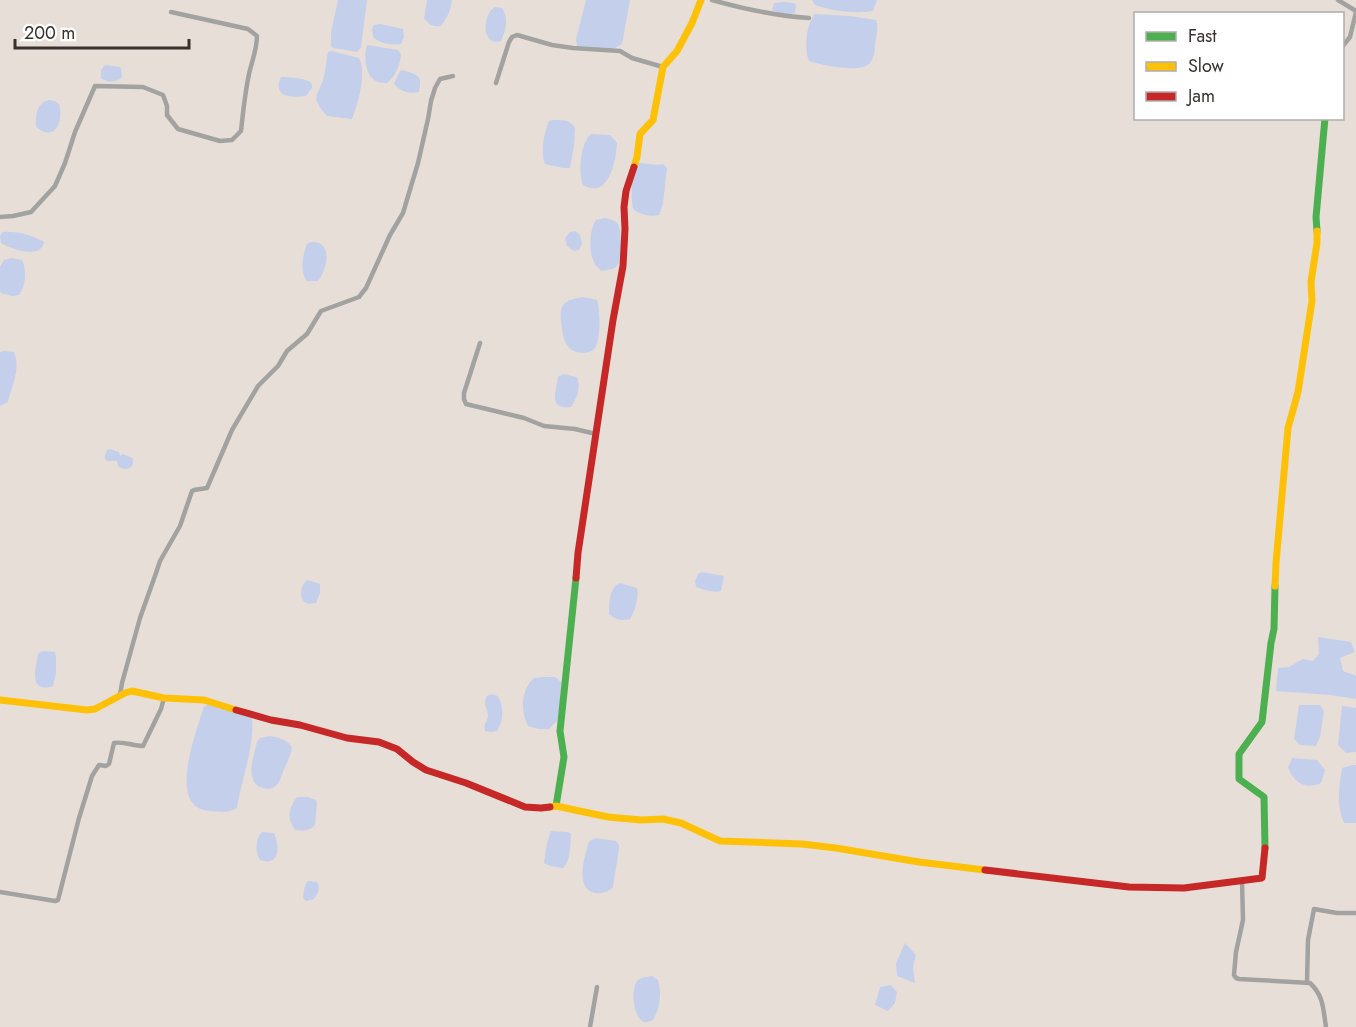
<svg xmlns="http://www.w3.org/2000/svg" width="1356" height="1027" font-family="Jost,sans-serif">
<rect width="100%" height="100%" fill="#e8ded8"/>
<!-- water -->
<g fill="#c4cfec">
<polygon points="338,0 367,0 361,47 357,52 333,48 331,46 331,32"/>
<path d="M427 0H452C451 10 447 18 441 26 433 27 429 25 424 18Z"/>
<polygon points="586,0 630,0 622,44 613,49 577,46 576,39"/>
<path d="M812 0H877L873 11C855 14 832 11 815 5Z"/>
<path d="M784 2 794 3 796 5 795 13C788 15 778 14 772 10L774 3Z"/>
<path d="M495 7 502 8C509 18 506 30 501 41 481 47 482 14 495 7Z"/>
<path d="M815 14 850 16 876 20C879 28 876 37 875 44 875 50 874 58 870 63 862 74 821 65 809 61 804 48 806 25 815 14Z"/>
<path d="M380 24 403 29 404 37 401 44C392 46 379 43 373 37L372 29 374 25Z"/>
<path d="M367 45 398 50 401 54C400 65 396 76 387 83 382 83 376 82 373 79 365 72 364 54 367 45Z"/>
<path d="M332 51 359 58C367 72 358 105 352 119L327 116C309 95 318 98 324 76 326 68 326 60 328 52Z"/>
<path d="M105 65 120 67 121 68 122 77C116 83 108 83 101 78V70Z"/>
<path d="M403 70C418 75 423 75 419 92 409 94 402 92 394 84L400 71Z"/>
<path d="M281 77C288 77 307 78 311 83 312 84 312 86 312 88L306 96C291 98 272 97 281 77Z"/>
<path d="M49 100 55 101 59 104C64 121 55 143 36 127 35 116 37 102 49 100Z"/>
<path d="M552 120C561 120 570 119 575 128L574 146 570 168H563L545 164C540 151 544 134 549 121Z"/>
<path d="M591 134 610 135 617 143C616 162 608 200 583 185 578 172 580 144 591 134Z"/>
<path d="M639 163C648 163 654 166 663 164L667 168 663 204 659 215C649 217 641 215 633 209 631 195 630 174 639 163Z"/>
<path d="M605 218C610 219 615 220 618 224 622 231 622 262 616 267 612 270 606 270 602 271 587 263 588 232 596 220Z"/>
<polygon points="575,231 580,235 582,244 579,250 574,251 567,246 565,238 570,232"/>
<path d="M3 232C17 231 32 235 44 242 41 260 11 249 1 243L0 236Z"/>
<path d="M311 242C334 241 327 269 318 281H307C299 271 303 255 307 244Z"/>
<path d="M12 258 22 260C27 271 26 285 19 295L12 296 1 293 0 291V267L4 260Z"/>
<path d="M583 297 597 300C600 309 601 337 596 346 594 351 589 352 585 353 563 353 563 336 561 320 559 301 568 300 583 297Z"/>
<path d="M4 351 14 352C21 369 12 385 8 402L0 406V352Z"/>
<path d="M563 374 577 377C581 388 577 398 571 407 548 410 556 391 558 377Z"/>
<path d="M110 449 119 452 120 456 123 454 133 458V465C129 470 123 470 118 466L117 461H108L105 459V455L107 450Z"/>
<path d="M702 572 724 576 721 591C714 593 704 590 696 587L695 581 698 574Z"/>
<path d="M307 580 320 584V593L316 603C299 608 297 589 307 580Z"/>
<path d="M620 583 637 588C639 598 635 610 630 619 620 621 616 620 609 614 609 604 609 587 620 583Z"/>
<polygon points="1318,637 1351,642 1355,652 1340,658 1343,671 1356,676 1356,699 1330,695 1276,691 1278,668 1289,667 1303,659 1313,661 1319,654"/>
<path d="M42 651 55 652 56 656V673L53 686C29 694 35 669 38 654Z"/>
<path d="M544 677H555L561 682 560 707 557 721 549 729H538L528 726C520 710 521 690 534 678Z"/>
<path d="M492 694 498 696C504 707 504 720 497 731L491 732 485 731C483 722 487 724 488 716 488 707 482 706 487 696Z"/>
<path d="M208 704 251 716 252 719C255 745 241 781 237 808 229 813 220 812 210 811 167 809 195 736 202 712L204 707Z"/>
<polygon points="1299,705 1320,705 1324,711 1320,737 1316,746 1300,745 1294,739"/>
<polygon points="1342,706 1356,708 1356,752 1346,753 1338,745"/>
<path d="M270 736C279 737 287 740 292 747 291 756 287 762 284 769 280 780 278 792 263 788 259 787 254 784 253 779 248 769 255 753 257 742L260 738Z"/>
<path d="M1292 758 1317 760 1325 770 1321 783C1305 790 1295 783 1288 768Z"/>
<path d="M1353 765H1356V823H1344C1336 805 1339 787 1342 768Z"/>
<path d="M297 797H308L316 800 317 803 315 825C309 831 303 831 295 830 286 817 289 808 297 797Z"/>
<path d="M551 831 568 832 571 834C570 846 571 860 563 868L550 866 544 863 547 843Z"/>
<path d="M262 832 274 833C280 846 280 867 260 860 255 852 255 839 262 832Z"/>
<path d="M596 838 616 841 619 845V849L613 887C608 892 603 894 595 893 574 889 585 855 589 841Z"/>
<path d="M308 881 317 882C321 888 318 893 314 899L306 901 303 898C304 893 304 884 308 881Z"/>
<polygon points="905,943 916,955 913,967 915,983 897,976 896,963"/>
<path d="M652 976 658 980C662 993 660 1009 653 1020 650 1021 647 1023 644 1022 633 1018 630 988 638 980 642 977 647 977 652 976Z"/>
<polygon points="891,985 897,992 895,1003 888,1011 875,1005 880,987"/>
</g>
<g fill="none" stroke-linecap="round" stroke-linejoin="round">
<!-- street -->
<g stroke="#a2a2a1" stroke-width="4.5">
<path d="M712 0C744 9 776 16 809 18"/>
<polyline points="1338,0 1356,11"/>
<polyline points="1342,47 1350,37 1356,12"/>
<polyline points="496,83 509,42 512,37 517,35 552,45 573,48 620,51 632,58 663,67"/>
<path d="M0 217 13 216 31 212 55 186 65 163 75 132 95 86 143 87 163 95 167 106V115L178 129 220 141 232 140 241 131C243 112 245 93 249 74 252 61 257 49 257 36L248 29 171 12"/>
<polyline points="480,343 464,393 464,399 466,404 524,418 544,426 575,429 596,434"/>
<polyline points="120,695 122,683 140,618 156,573 160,561 180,526 192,491 194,490 207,488 232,430 258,386 278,366 287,351 307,334 321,311 359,297 366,288 390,235 403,213 418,163 428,119 431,101 435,88 440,79 453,76"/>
<path d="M1242 881 1243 920 1236 952 1234 975 1236 978 1239 979 1310 983C1324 996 1323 1009 1326 1027"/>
<path d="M0 892 55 901 58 900 79 818 92 776 99 765 106 766 109 764 114 743C124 741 133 746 143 746L161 709 164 698"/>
<polyline points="1307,982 1308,940 1314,909 1337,913 1356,913"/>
<polyline points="590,1027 597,987"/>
</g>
<!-- fast -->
<g stroke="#4caf50" stroke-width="7">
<polyline points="1317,231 1316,217 1325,118"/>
<polyline points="556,806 564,757 560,731 576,578"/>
<polyline points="1265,848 1264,797 1239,779 1239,754 1262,722 1271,643 1274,629 1275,586"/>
</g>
<!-- slow -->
<g stroke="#ffc107" stroke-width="7">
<polyline points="634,167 637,157 640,134 653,120 663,67 677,51 692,23 701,0"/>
<polyline points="1275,586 1276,563 1288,428 1298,392 1312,301 1311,282 1317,243 1317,231"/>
<polyline points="0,700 87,710 95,709 125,693 132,691 164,698 204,700 236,710"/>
<polyline points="550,807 556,806 608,817 641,820 663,819 681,823 720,841 802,844 836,848 919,862 985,870"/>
</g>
<!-- jam -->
<g stroke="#c62828" stroke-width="7">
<polyline points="576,578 578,553 613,320 623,266 625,229 624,207 626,191 634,167"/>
<polyline points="236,710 271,720 300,725 347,738 379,742 397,749 413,762 426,770 466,783 525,807 541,808 550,807"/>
<polyline points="985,870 1129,887 1184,888 1262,878 1265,848"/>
</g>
</g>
<!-- legend -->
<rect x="1134" y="12" width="210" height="108" fill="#ffffff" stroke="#afadab" stroke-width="1.5"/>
<rect x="1146" y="32" width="30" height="9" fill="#4caf50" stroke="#afadab" stroke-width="1.5"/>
<text x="1188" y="42" font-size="18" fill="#38312d">Fast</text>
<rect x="1146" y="62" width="30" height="9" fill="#ffc107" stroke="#afadab" stroke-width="1.5"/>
<text x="1188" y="72" font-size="18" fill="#38312d">Slow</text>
<rect x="1146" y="92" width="30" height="9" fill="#c62828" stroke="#afadab" stroke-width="1.5"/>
<text x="1188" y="102" font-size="18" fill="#38312d">Jam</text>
<!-- scale -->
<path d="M15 39v9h174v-9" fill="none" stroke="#38312d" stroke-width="3"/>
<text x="24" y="39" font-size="18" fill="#38312d" stroke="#ffffff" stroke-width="4.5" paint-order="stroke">200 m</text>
</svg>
